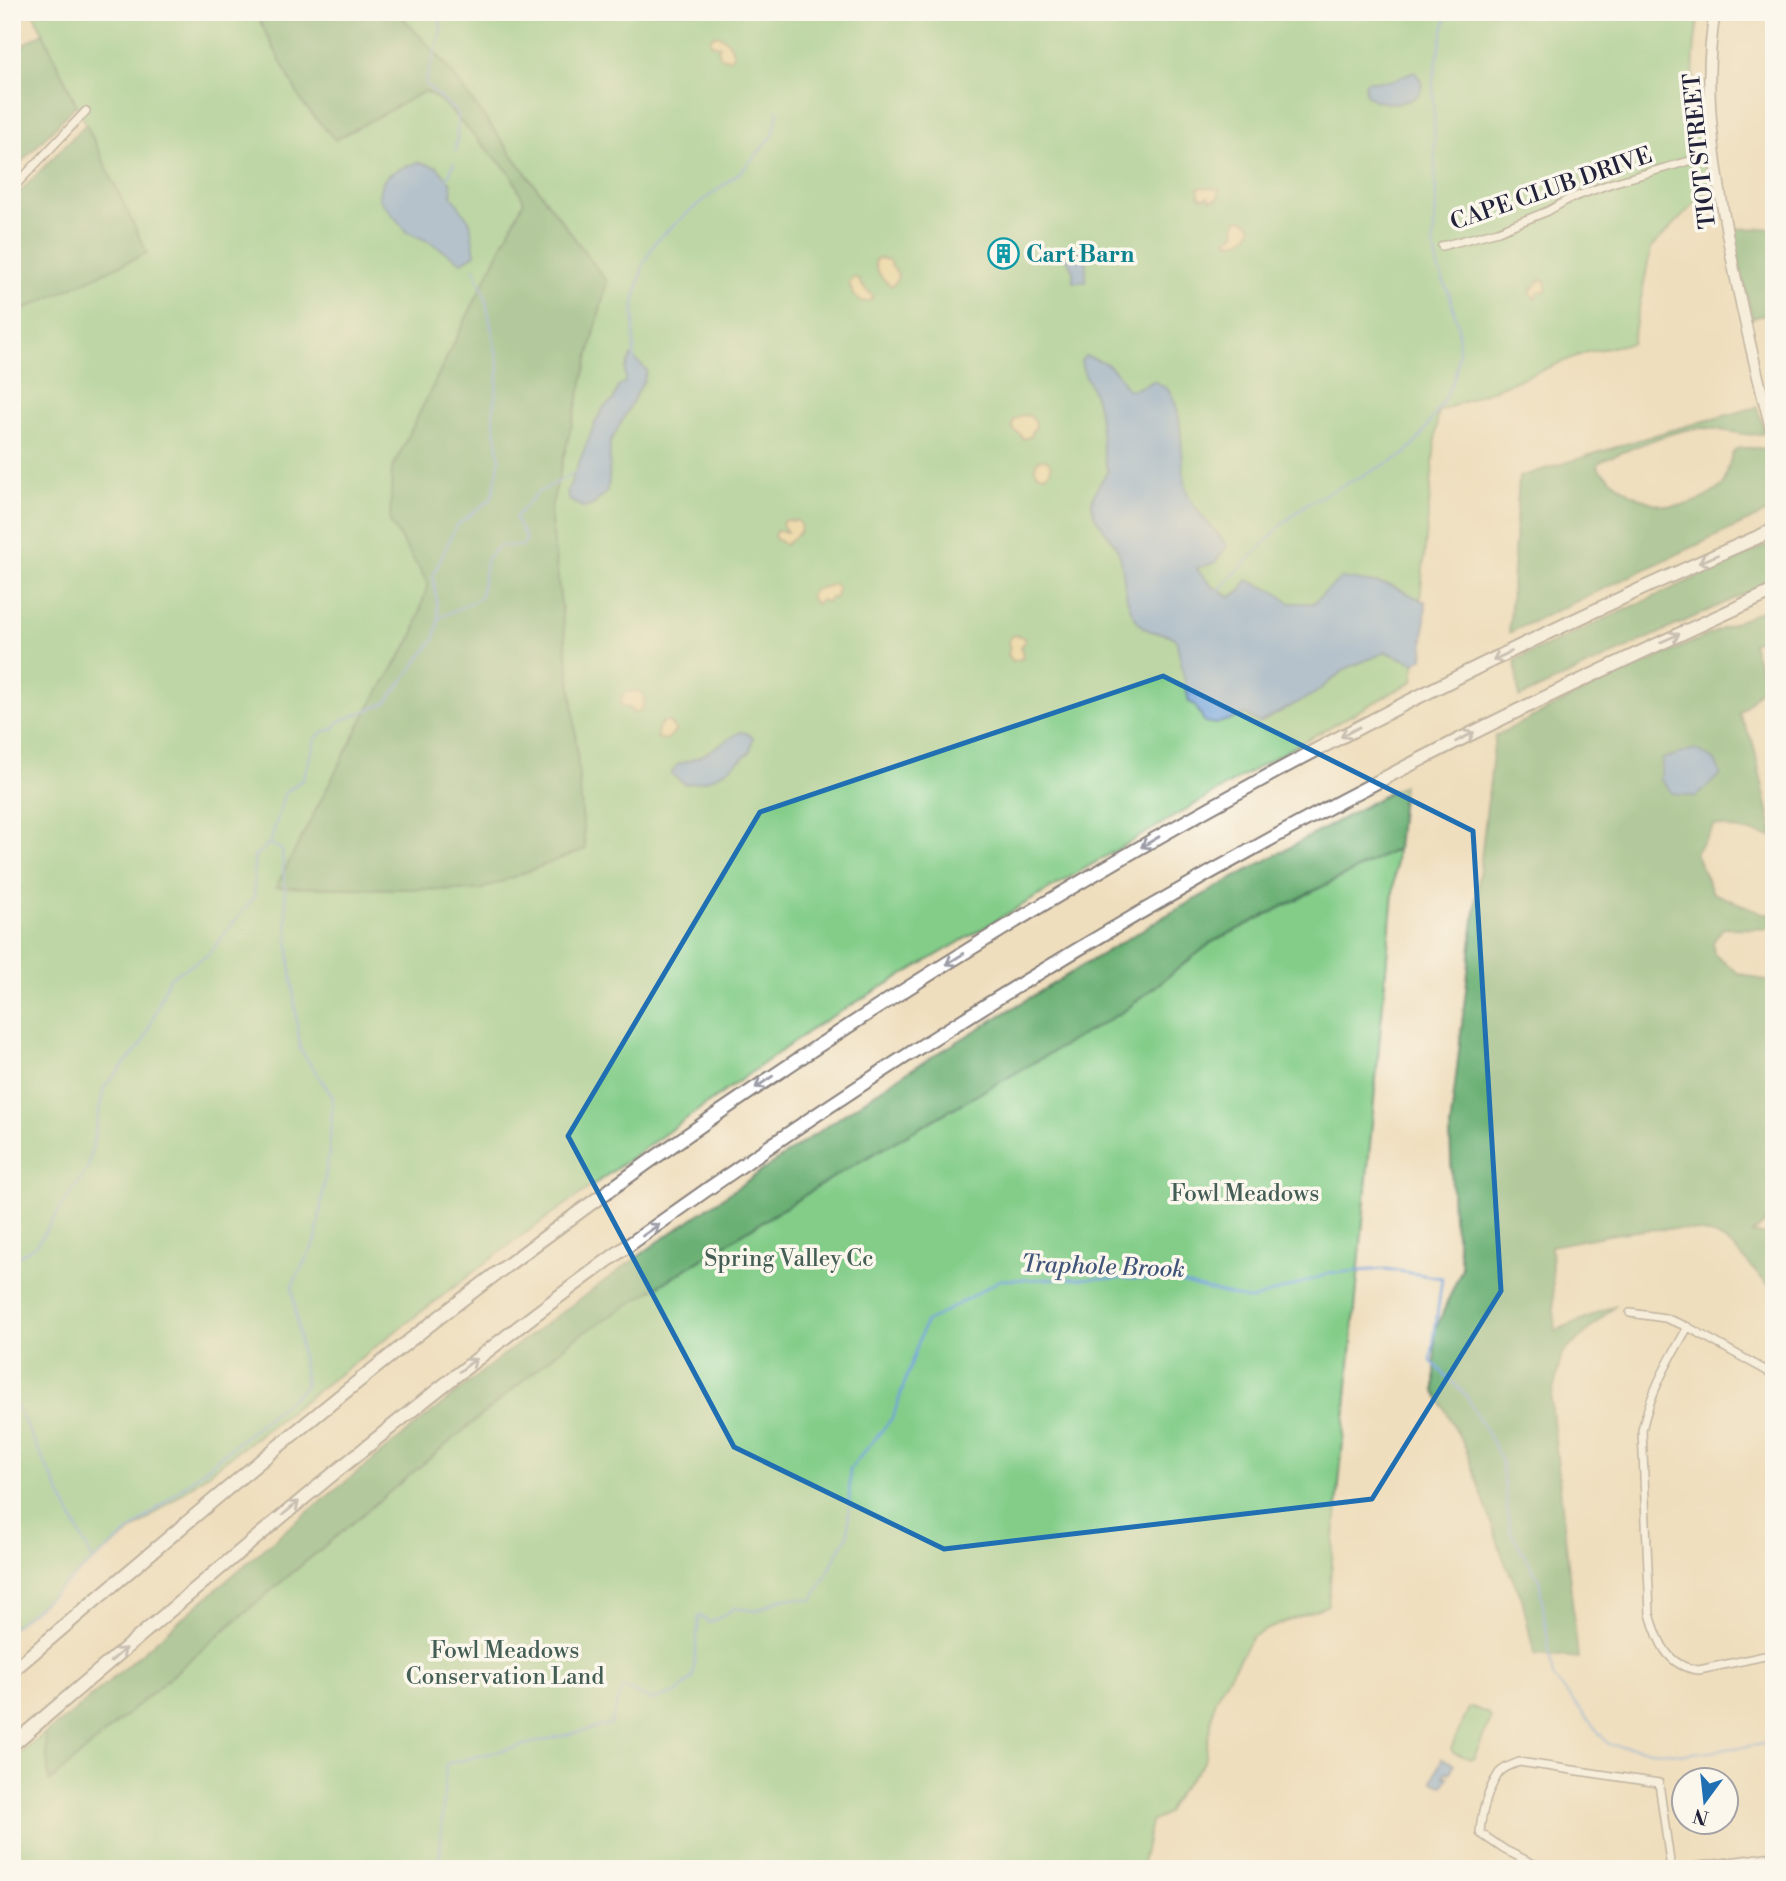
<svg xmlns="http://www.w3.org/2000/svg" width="1786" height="1881" font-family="'Libre Bodoni',serif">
<rect width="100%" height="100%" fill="#fbf7ec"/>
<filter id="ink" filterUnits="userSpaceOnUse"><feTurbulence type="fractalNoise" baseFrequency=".0143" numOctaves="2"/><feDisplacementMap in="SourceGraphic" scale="14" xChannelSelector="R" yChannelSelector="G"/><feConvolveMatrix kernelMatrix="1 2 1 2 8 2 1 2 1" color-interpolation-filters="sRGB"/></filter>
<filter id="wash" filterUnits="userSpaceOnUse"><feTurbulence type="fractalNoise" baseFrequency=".00686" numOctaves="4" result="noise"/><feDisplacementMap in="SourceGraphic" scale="28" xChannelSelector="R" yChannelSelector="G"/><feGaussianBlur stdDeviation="1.57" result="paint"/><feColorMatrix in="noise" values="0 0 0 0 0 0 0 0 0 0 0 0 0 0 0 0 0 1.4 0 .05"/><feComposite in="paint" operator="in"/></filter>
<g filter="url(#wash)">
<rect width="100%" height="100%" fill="#efdebd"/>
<!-- green -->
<g fill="#83cd89" stroke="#527862" stroke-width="2">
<path d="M33 12H255L303 104 425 91 441 101 511 174 524 201 392 469 391 522 428 583 413 636 368 709 277 887 479 890 585 849 573 705 550 512 607 282 444 63 398 12H1700C1686 78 1696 123 1710 188L1651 248 1632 343 1587 352 1438 412 1420 601 1390 585 1314 694 1347 668 1386 652 1415 663 1413 681 1286 751 819 1024 520 1237 94 1560 12 1628V315L147 253Z"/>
<polygon points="1397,849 1328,1605 1263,1631 1252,1637 1215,1699 1204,1762 1178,1793 1167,1813 1151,1822 1141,1869 12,1869 12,1762 45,1733 49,1782 250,1608 572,1340 845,1170 1124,1011 1212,942"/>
<polygon points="1472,1707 1489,1714 1491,1719 1474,1758 1470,1759 1453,1752 1451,1749 1469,1708"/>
</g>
<!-- forest -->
<g fill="#6ab075" stroke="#466958" stroke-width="2">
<polygon points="255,12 398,12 444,63 607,282 550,512 573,705 585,849 480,890 276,887 368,709 413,636 428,583 390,522 392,469 524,201 511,174 441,101 425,91 335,140 303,104"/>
<polygon points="43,33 76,105 12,172 12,51"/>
<polygon points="86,124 147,253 12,315 12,200"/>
<polygon points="1774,228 1774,313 1752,318 1731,229"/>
<path d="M1757 407 1765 433C1746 438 1724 429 1705 428 1675 428 1628 450 1600 462L1598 466 1600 470C1638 504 1678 523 1723 485 1736 450 1723 444 1768 449L1774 473V509L1509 633 1519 477 1671 430Z"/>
<polygon points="1774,542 1774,580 1519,698 1515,660"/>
<path d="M1774 605V633L1752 643 1765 684 1739 714 1753 742 1774 837 1715 825 1695 853 1713 893 1763 913 1774 914V929L1723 928 1713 942 1714 954 1738 973 1774 983V1215L1752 1234H1774V1291C1758 1277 1740 1251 1725 1241 1685 1215 1596 1238 1551 1246L1555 1331 1616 1305 1562 1354 1551 1400 1578 1658 1534 1654 1522 1598 1505 1563 1466 1449 1435 1391V1331L1462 1268 1453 1218 1450 1129 1495 736 1585 691Z"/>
<polygon points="1403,785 1397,849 1212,942 1124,1011 845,1170 572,1340 250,1608 49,1782 45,1733 65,1719 282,1533 502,1356 658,1242 894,1080 1163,917"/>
</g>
<!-- sand -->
<g fill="#eeda9e" stroke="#887e6c" stroke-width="2">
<path d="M716 35C726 37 733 45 733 55L729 59 721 57 718 49 720 46 711 44V37Z"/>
<polygon points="1203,187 1219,189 1218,199 1211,200 1208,196 1205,198 1200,197 1198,188"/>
<path d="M1238 219C1245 219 1249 221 1252 227 1248 238 1241 242 1229 242L1227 239 1235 234 1236 221Z"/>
<path d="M879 258 888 260 898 275 896 282 892 286C883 281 874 269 875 260Z"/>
<polygon points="854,277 859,280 862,286 873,296 870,301 862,302 853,295 849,282"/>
<polygon points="1540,280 1546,281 1546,291 1539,292 1535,299 1530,291"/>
<polygon points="1022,415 1030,416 1036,422 1035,429 1031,431 1032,436 1023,439 1020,434 1014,431 1012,426 1014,420"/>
<circle cx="1043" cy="467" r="8"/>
<polygon points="784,520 798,521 801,527 799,533 785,545 774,537 776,531 787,532 782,524"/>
<polygon points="834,584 838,589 836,598 831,598 827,602 821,600 817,604 813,602 810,595 814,590"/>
<polygon points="1015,635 1023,637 1025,641 1021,647 1023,658 1013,661 1008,655 1010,646 1008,643 1011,637"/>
<polygon points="637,691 642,693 645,701 641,710 633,713 630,708 625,708 620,703 624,693"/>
<polygon points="662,722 669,722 676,731 666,740 657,738 658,729"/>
</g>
<!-- water -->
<g fill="#70a1db" stroke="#49628b" stroke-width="2">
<path d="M1414 71C1442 102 1385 110 1369 97 1364 93 1364 87 1366 81H1391Z"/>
<path d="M418 162 437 167 451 183 452 196 470 222 475 254 462 262 428 241 407 232 379 199C379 173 397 170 418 162Z"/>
<polygon points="1071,251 1086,251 1086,282 1073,282 1073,271 1066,257"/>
<polygon points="631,356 647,370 644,380 610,443 609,481 606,493 593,505 584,508 569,500 567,492 595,423 604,407 613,401 618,387 625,382 625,370"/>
<path d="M1085 356C1110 362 1115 368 1128 390L1138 388 1154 381C1159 384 1165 387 1168 390 1185 409 1180 464 1186 488 1192 510 1215 528 1227 546L1215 563 1196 568 1211 585 1230 597 1241 591 1247 580 1276 592 1290 603H1313L1341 578 1390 585 1426 602 1423 658 1415 663 1386 652 1347 668 1314 694 1259 723 1246 715 1215 724 1205 722 1194 704 1189 702 1176 639C1166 630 1151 636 1141 625 1121 604 1127 578 1119 553 1113 536 1093 522 1092 505 1091 493 1103 480 1108 471 1102 460 1101 419 1097 403 1094 388 1082 375 1081 361Z"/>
<path d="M740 732 747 733 753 738 750 752C728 770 714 782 685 784L671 774 677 765 701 756Z"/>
<polygon points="1695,749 1715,761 1721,774 1695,797 1672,793 1661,780 1662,759"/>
<polygon points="1442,1758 1454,1764 1450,1773 1446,1772 1444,1775 1448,1777 1443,1786 1432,1781"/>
</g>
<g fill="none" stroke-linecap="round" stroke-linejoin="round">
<!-- stream -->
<g stroke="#70a1db" stroke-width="2.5">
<polyline points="439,12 441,32 425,84 458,114 456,151"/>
<polyline points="447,179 454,163"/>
<polyline points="634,361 634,304 643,265 656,241 690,211 743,170 774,134 778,110"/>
<polyline points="1219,590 1284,523 1308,503 1404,455 1419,439 1443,402 1455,376 1459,350 1458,326 1450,296 1438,268 1433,243 1436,203 1433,80 1447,12"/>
<polyline points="439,618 433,576 456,526 492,498 500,459 493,416 499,367 485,296 474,268"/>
<polyline points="12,1261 36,1245 88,1168 104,1087 143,1043 169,978 208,955 254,897 254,857 270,843 285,793 303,779 316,738 323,732 333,729 340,721 386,703 435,638 439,618 480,598 487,558 499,546 523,546 526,539 515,518 537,493 578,471"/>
<polyline points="12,1397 93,1560"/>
<polyline points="12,1628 306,1386 292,1286 316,1240 329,1151 333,1097 300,1049 290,963 282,850 270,843"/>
<polyline points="439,1869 446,1764 611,1724 622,1687 652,1700 677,1693 693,1677 699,1615 710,1623 735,1608 756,1611 783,1598 813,1600 848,1534 850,1469 893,1417 925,1323 1000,1280 1117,1278 1173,1281 1251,1300 1331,1273 1386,1269 1442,1278 1431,1361 1466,1395 1501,1459 1510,1531 1539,1579 1553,1677 1609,1745 1685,1754 1774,1743"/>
</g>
</g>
</g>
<g filter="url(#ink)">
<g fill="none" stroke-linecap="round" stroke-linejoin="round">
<defs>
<g id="street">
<polyline points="12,189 86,111"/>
<polyline points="1442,246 1498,231 1548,211 1569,199 1612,183 1714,154"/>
<polyline points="1630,1313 1665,1318 1688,1327 1774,1375"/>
<path d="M1688 1327C1668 1362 1651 1390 1642 1430L1650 1614C1658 1641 1667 1667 1699 1670L1774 1654"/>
<path d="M1544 1869 1505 1850 1480 1833C1481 1814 1488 1789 1499 1773 1504 1767 1512 1765 1519 1762L1659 1783 1671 1869"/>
<polyline points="1678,1869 1774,1856"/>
</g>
<path id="secondary" d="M1715 12C1703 81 1712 142 1723 210 1736 288 1754 364 1774 440"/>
<g id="highway">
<path d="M12 1671C181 1527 350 1382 529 1249 914 962 1333 720 1774 530"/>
<path d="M12 1745C217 1570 421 1394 640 1237 896 1053 1166 888 1447 746 1555 691 1664 641 1774 591"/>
</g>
</defs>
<!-- street casing -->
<use href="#street" stroke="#88807c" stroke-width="10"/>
<!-- secondary casing -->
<use href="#secondary" stroke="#88807c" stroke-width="13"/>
<!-- highway casing -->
<use href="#highway" stroke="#88807c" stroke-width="16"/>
<!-- street -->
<use href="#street" stroke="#fff" stroke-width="7"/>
<!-- secondary -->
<use href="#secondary" stroke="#fff" stroke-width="10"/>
<!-- highway -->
<use href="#highway" stroke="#fff" stroke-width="12"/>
</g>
<!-- one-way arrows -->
<defs><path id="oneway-shaft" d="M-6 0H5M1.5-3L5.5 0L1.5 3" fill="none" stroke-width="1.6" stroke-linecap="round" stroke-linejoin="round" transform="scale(1.75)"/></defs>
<g stroke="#9c9ca7">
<use href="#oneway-shaft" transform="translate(1708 559) rotate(156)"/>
<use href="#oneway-shaft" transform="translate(1670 638) rotate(-24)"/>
<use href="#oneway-shaft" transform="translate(1502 656) rotate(154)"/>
<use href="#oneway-shaft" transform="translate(1350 732) rotate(152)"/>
<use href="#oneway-shaft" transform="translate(1465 737) rotate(-27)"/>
<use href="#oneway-shaft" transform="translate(1150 842) rotate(150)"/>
<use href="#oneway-shaft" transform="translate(955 959) rotate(148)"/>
<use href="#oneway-shaft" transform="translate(764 1082) rotate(146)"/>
<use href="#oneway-shaft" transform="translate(651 1230) rotate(-35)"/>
<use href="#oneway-shaft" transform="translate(468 1365) rotate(-37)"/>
<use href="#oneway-shaft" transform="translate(291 1508) rotate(-40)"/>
<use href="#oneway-shaft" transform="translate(118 1655) rotate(-41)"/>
</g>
</g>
<!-- marked area -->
<path d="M0 0H1786V1881H0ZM1163 676 1473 831 1501 1291 1372 1499 944 1549 734 1447 568 1136 760 812Z" fill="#efdebd" fill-opacity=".55" fill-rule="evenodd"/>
<path fill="none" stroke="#1f6fb2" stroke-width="5" stroke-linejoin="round" d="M1163 676 1473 831 1501 1291 1372 1499 944 1549 734 1447 568 1136 760 812Z"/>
<!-- icons -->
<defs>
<symbol id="building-ring" viewBox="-11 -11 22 22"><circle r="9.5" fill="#fbf7ec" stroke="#0f9aa8" stroke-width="1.5"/><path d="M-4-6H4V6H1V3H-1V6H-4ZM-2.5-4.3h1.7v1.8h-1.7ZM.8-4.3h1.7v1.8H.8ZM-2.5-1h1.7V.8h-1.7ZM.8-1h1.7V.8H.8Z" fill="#0f9aa8"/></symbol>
</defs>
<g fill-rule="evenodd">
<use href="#building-ring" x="986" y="236" width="35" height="35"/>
</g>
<g text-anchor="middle" stroke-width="7" stroke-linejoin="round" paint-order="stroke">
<!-- street labels -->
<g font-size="23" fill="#22223b" stroke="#fbf7ec">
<text transform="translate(1699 151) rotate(-96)" y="8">TIOT STREET</text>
<text transform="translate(1551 188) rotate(-19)" y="8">CAPE CLUB DRIVE</text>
</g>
<!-- culture labels -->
<g font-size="23" font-weight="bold" fill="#0d838f" stroke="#fbf7ec" text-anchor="start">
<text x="1026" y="262">Cart Barn</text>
</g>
<!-- park labels -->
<g font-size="23" fill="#445e56" stroke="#fbf7ec">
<text x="1245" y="1201">Fowl Meadows</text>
<text x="789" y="1266">Spring Valley Cc</text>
<text x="505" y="1658">Fowl Meadows<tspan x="505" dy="26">Conservation Land</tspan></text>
</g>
<!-- water labels -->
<g font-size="24" font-style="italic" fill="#41557b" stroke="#fbf7ec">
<text transform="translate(1103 1266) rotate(2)" y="8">Traphole Brook</text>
</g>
</g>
<!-- margin -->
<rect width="1786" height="1881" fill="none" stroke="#fbf7ec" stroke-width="42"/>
<!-- north arrow -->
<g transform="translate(1705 1801) rotate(195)"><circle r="33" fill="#fbf7ec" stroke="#a4a2a5" stroke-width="2"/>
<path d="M0-5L12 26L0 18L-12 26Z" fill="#1f6fb2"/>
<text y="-10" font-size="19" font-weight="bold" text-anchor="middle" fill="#22223b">N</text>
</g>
</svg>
